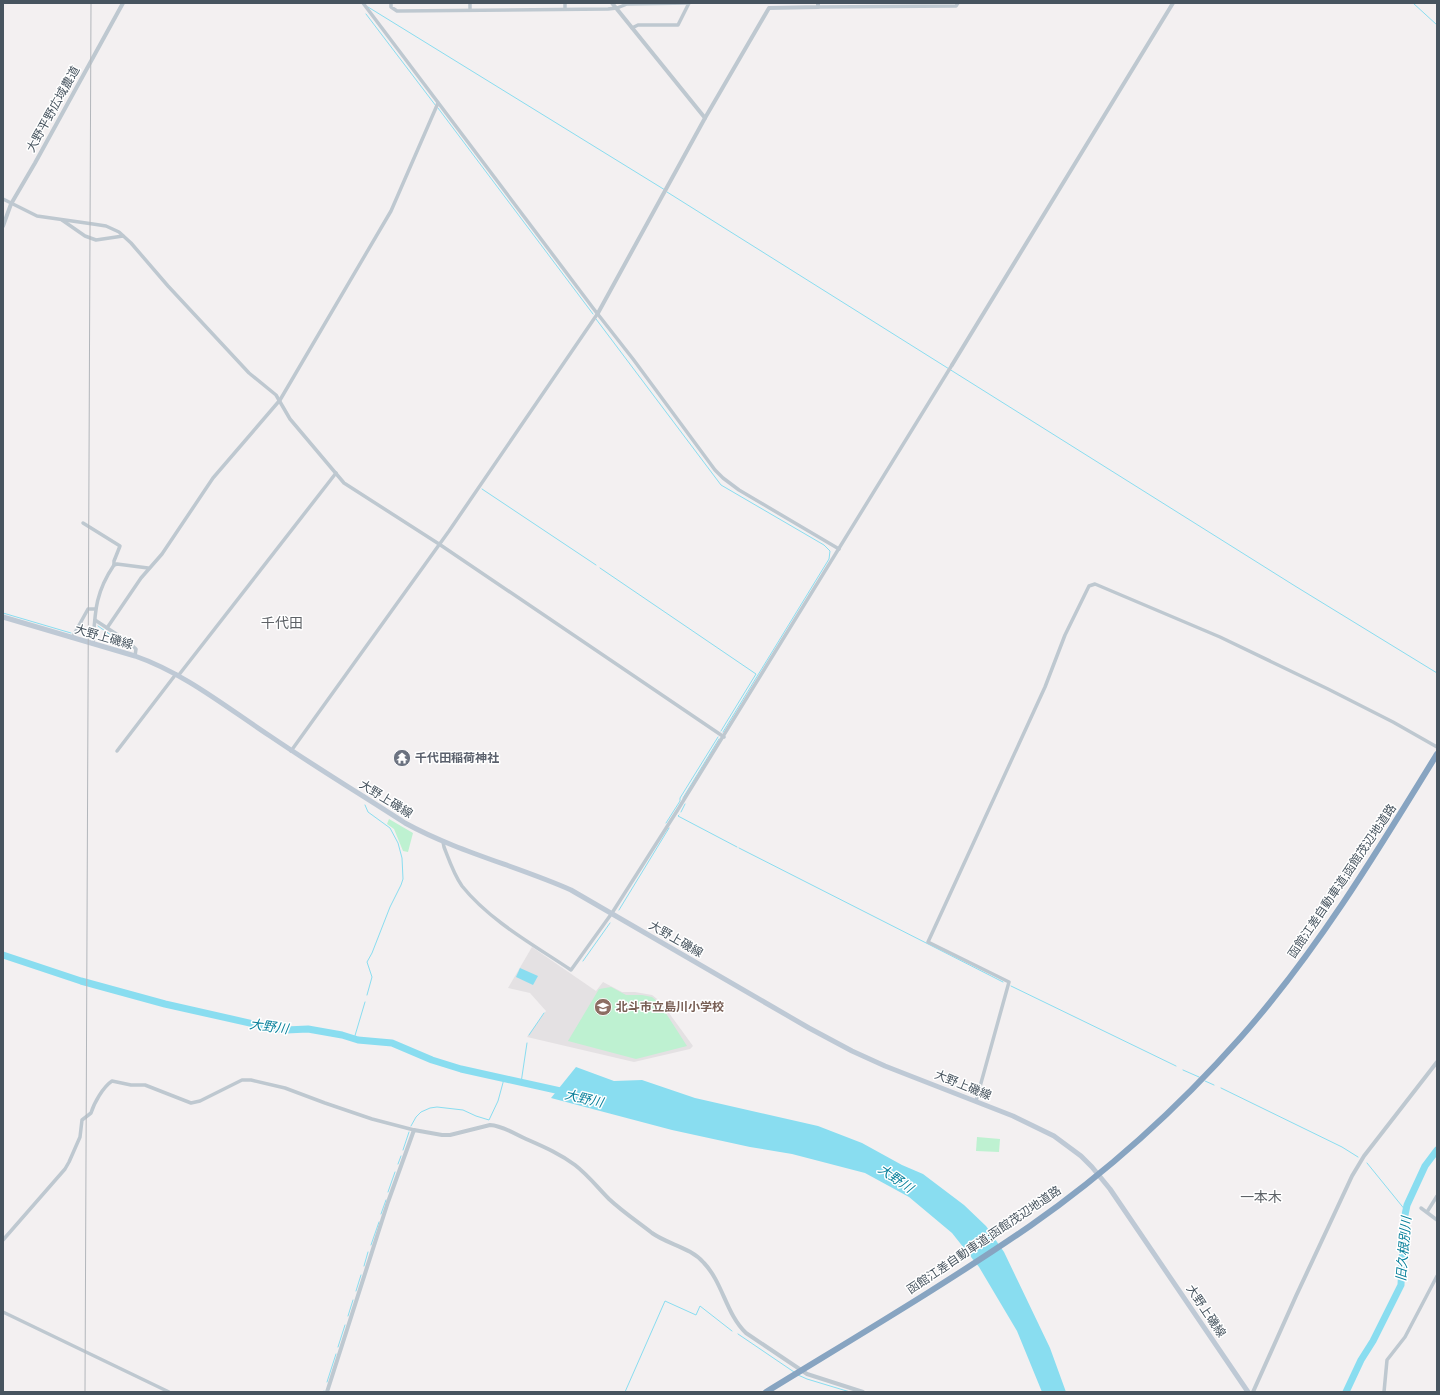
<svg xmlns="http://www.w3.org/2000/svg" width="1440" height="1395" font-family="'PT Sans Narrow','Noto Sans JP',sans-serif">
<rect width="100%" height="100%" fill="#f3f0f1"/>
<!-- education -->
<polygon fill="#e4e1e3" points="532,947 596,991 603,982 622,992 635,992 652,995 661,1002 693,1046 690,1049 634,1062 527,1037 546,1011 530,993 508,988"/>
<!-- green -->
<g fill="#bef1d1">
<polygon points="389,819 413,833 408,852 403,851 394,829 387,824"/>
<polygon points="611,987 626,995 642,995 652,997 660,1004 687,1046 636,1059 568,1041 599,989"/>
<polygon points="977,1137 1000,1139 999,1152 976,1151"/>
</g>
<!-- water -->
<g fill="#89ddf0">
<polygon points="520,968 538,976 533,985 516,977"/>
<polygon points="576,1067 614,1081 642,1080 695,1098 818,1126 862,1143 902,1165 923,1174 964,1205 986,1226 1004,1252 1050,1348 1066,1392 1042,1392 1017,1331 979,1267 952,1233 909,1197 865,1173 792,1154 750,1147 672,1130 551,1098"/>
</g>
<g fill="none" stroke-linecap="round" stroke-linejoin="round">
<!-- stream -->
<g stroke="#89ddf0" stroke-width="1">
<polyline points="1413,3 1437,25"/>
<polyline points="368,7 665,190"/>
<polyline points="366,14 436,106"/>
<polyline points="438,108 593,314"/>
<polyline points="667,192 1295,586 1437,673"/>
<polyline points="596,319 721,485 824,545 830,551 829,559 723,732"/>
<polyline points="482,489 596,565"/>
<polyline points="600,568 756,674 721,731"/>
<polyline points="3,613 71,633"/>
<polyline points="98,626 131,649"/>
<polyline points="683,798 719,739"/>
<polyline points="365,805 368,812 390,828 398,843 402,858 403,879 401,885 390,907 372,953 367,962 372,977 367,995"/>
<polyline points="681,812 685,804"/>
<polyline points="679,815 678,816 737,847"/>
<polyline points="666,823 680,801 680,798 718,737"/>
<polyline points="739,848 1003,982"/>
<polyline points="619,910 669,828"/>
<polyline points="583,961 610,923"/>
<polyline points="1011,986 1176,1066"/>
<polyline points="529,1035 544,1013"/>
<polyline points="354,1039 365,1002"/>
<polyline points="1183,1070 1199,1077"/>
<polyline points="1205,1081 1214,1085"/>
<polyline points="521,1083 527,1043"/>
<polyline points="1221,1088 1342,1147 1358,1157"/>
<polyline points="411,1126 416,1117 421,1112 430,1108 437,1107 463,1110 476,1116 489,1120 498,1101 504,1079"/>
<polyline points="403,1150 409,1132"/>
<polyline points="1367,1163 1406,1211"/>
<polyline points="398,1164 401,1156"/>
<polyline points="388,1192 395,1172"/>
<polyline points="381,1214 386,1200"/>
<polyline points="371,1245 379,1222"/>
<polyline points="364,1266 368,1252"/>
<polyline points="356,1291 361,1275"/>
<polyline points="348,1316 353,1300"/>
<polyline points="738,1334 794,1372"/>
<polyline points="338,1347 345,1325"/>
<polyline points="798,1375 807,1379 850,1392"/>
<polyline points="327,1382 336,1354"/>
<polyline points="324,1392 324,1391"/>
<polyline points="625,1392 665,1301 696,1315 700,1306 732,1331"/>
</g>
<!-- river -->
<g stroke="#89ddf0" stroke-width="7">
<polyline points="3,955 81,981 165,1004 267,1027 286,1030 308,1029 342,1035 358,1040 392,1043 432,1060 461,1069 565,1092"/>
<polyline points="1346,1392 1361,1360 1373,1341 1401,1285 1404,1220 1407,1205 1425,1166 1437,1150"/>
</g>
<!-- minor -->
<g stroke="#bec8d0" stroke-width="3.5">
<polyline points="363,3 593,308 633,359 715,470 723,478 739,490 839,549"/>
<polyline points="391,3 391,7 397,11 608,9 617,8 627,4 689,3"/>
<polyline points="470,3 470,10"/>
<polyline points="565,3 565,9"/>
<polyline points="818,7 956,6 958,3"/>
<polyline points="632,28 638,25 678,25 689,3"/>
<polyline points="3,199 37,216 93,224 106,226 119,232 131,243 168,286 249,373 276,395 290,419 344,483 439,544 724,737"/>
<polyline points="62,220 85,236 96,240 123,236"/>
<polyline points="83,523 120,546 114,561 114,565"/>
<polyline points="95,620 127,641 136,649 135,656"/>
<polyline points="107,628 141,578 162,554 213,478 280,400 391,211 438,103"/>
<polyline points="72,638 88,609 95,609"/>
<path d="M93 644C95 612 95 593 114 565L117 564 148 568"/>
<polyline points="178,676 336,473"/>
<polyline points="117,751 176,674"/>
<polyline points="291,751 449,531 598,313"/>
<path d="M443 842 444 847C449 860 454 875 462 886 490 921 534 945 571 970L612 913 677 811 952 365"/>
<polyline points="976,1101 1009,982 928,942 1045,687 1065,635 1089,586 1095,584 1220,637 1328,689 1393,722 1437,747"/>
<polyline points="1421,1208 1437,1220"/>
<polyline points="1427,1212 1437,1196"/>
<path d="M3 1240 65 1169 69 1162 80 1137 82 1120 91 1113C94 1103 103 1087 112 1081L131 1085H145L191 1103 200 1101 242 1080H251L285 1088 325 1103 372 1119 414 1130"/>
<polyline points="3,1312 169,1392"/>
<polyline points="1384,1392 1387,1360 1405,1337 1437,1276"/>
</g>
<!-- tertiary -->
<g stroke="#bec8d0" stroke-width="4">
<polyline points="705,118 769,8 818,7 818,3"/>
<polyline points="3,226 11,204 35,163 123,3"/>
<polyline points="598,313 705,118 612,3"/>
<polyline points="952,365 1173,3"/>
<path d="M327 1392 388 1202 414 1130 442 1135H450L490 1125C503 1126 513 1133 524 1138 542 1146 559 1153 575 1165 588 1175 598 1188 609 1199 623 1212 638 1222 652 1233 669 1245 690 1247 704 1263 723 1283 726 1314 746 1333L807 1374 863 1392"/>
<polyline points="1253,1392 1296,1296 1352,1176 1364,1156 1437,1062"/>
</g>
<!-- secondary -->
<path stroke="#bec9d5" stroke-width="5" d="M3 617 135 656C184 673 226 707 270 736 314 766 360 794 405 823 458 852 517 866 571 890L809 1028 852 1051 885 1066 1013 1116 1054 1136 1081 1156 1092 1167 1110 1189 1248 1392"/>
<!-- motorway -->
<path stroke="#87a4c1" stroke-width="6" d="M766 1392C854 1338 944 1285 1030 1226 1106 1173 1179 1107 1241 1037 1317 951 1377 852 1437 754"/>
<!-- rail -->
<polyline stroke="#b2b6bb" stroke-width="1" points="85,1392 91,3"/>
</g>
<!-- icons -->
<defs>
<symbol id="temple-disc" viewBox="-11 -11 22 22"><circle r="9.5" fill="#6b7280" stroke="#fff"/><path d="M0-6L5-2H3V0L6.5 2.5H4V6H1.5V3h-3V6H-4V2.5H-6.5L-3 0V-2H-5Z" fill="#fff"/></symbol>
<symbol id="school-disc" viewBox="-11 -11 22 22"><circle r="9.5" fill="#8d6e63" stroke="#fff"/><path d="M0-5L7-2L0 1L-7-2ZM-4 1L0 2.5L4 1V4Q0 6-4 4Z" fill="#fff"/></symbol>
</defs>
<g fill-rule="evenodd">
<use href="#temple-disc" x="392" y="748" width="20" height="20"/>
<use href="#school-disc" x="593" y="997" width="20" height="20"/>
</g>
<g text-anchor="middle" stroke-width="3" stroke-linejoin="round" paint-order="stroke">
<!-- street labels -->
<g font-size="12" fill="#47545f" stroke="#fff">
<text transform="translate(53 109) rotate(-61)" y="4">大野平野広域農道</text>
<text transform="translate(104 637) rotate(16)" y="4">大野上磯線</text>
<text transform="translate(386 799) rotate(32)" y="4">大野上磯線</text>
<text transform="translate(1342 881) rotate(-56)" y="4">函館江差自動車道;函館茂辺地道路</text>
<text transform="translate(676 939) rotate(30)" y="4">大野上磯線</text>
<text transform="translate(963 1085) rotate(22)" y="4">大野上磯線</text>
<text transform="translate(984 1240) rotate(-34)" y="4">函館江差自動車道;函館茂辺地道路</text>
<text transform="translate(1206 1311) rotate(56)" y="4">大野上磯線</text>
</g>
<!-- worship labels -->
<g font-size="12" font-weight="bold" fill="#5b616d" stroke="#fff" text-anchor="start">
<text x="415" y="762">千代田稲荷神社</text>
</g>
<!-- education labels -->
<g font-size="12" font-weight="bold" fill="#785e54" stroke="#fff" text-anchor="start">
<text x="616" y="1011">北斗市立島川小学校</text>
</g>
<!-- water labels -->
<g font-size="13" font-style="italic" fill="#08809b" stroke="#fff">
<text transform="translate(269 1026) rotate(8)" y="5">大野川</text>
<text transform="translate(584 1098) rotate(13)" y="5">大野川</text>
<text transform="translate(896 1178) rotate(35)" y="5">大野川</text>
<text transform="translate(1403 1249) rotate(-85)" y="5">旧久根別川</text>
</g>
<!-- quarter labels -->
<g font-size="14" fill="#5d6166" stroke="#fff">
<text x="282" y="628">千代田</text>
<text x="1261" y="1202">一本木</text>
</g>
</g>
<!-- border -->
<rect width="1440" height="1395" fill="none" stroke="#47545f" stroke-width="8"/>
</svg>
